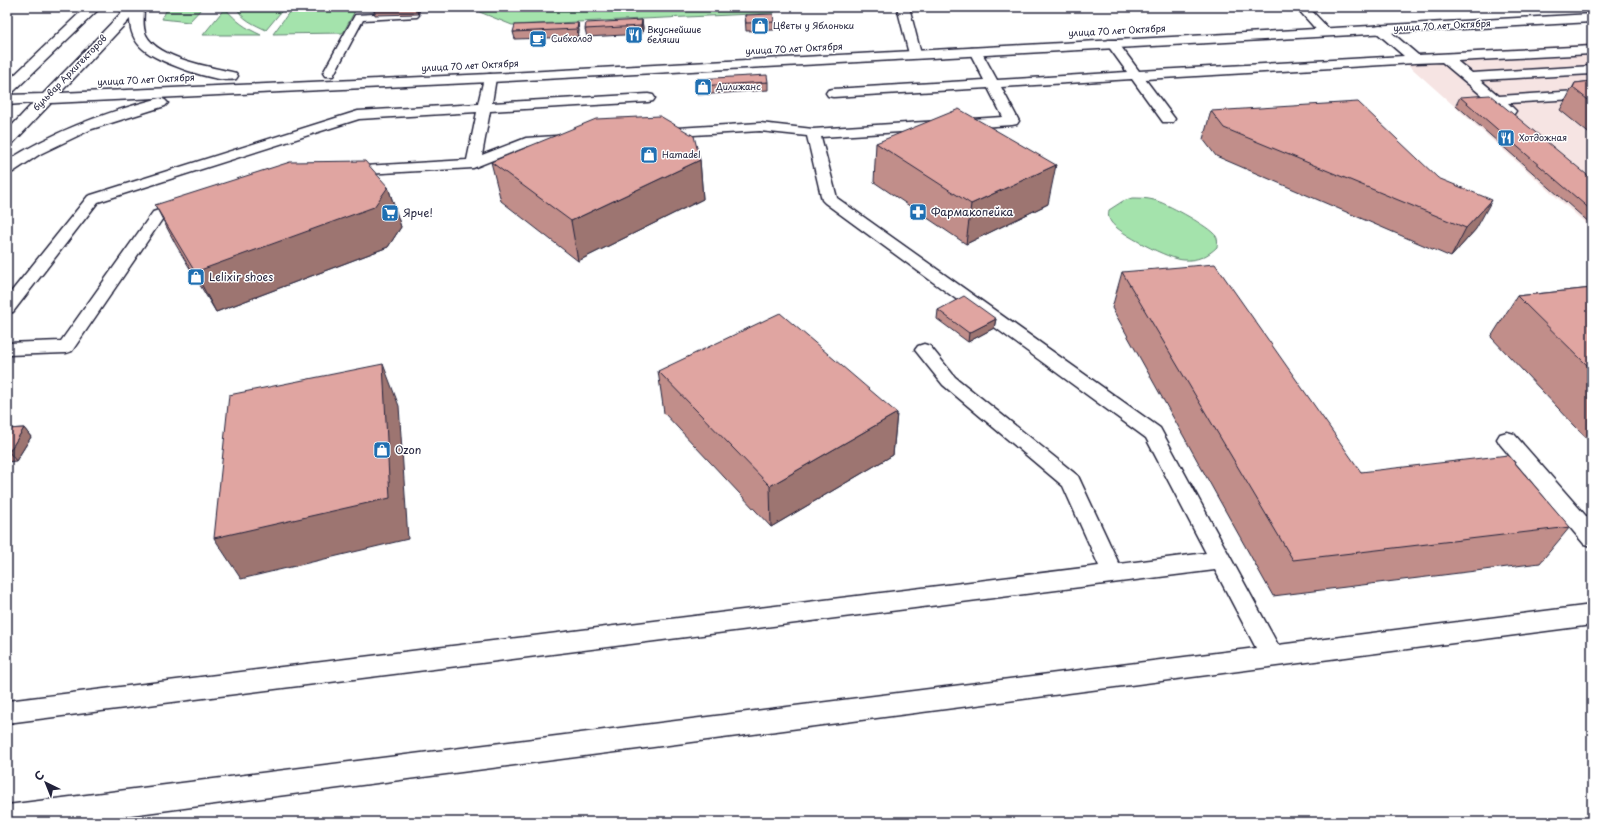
<svg xmlns="http://www.w3.org/2000/svg" width="1599" height="829" font-family="'Playpen Sans',sans-serif">
<rect width="100%" height="100%" fill="#fff"/>
<filter id="ink" filterUnits="userSpaceOnUse"><feTurbulence type="fractalNoise" baseFrequency=".025" numOctaves="2"/><feDisplacementMap in="SourceGraphic" scale="8" xChannelSelector="R" yChannelSelector="G"/><feConvolveMatrix kernelMatrix="1 2 1 2 8 2 1 2 1" color-interpolation-filters="sRGB"/></filter>
<g filter="url(#ink)">
<!-- built -->
<polygon fill="#f6e4e3" points="1592,44 1592,229 1397,55"/>
<!-- green -->
<g fill="#a4e3ac" stroke="#638274">
<polygon points="168,7 203,7 189,22 162,19"/>
<path d="M237 7H285L266 30C256 25 240 19 237 7Z"/>
<polygon points="293,7 357,7 343,33 273,34"/>
<polygon points="467,7 774,7 774,13 512,25"/>
<path d="M225 8C237 22 244 27 261 35H203Z"/>
<path d="M1132 198C1139 198 1146 198 1154 200 1166 203 1204 224 1213 233 1218 237 1218 241 1217 247 1208 256 1197 261 1184 260 1170 260 1118 233 1111 222 1108 217 1108 215 1109 210L1123 201Z"/>
</g>
<g fill="none" stroke-linecap="round" stroke-linejoin="round">
<defs>
<g id="service">
<polygon points="897,7 909,7 921,54 919,57 911,57 909,54"/>
<polygon points="1296,7 1308,7 1329,29 1331,32 1329,35 1321,35"/>
<polygon points="413,12 417,13 419,15 417,17 363,20 333,76 325,76 323,73 355,15"/>
<polygon points="1380,25 1384,26 1418,55 1592,46 1592,54 1457,61 1472,73 1592,66 1592,74 1480,80 1499,96 1592,90 1592,98 1508,103 1516,111 1514,114 1504,114 1442,62 1415,63 1145,79 1175,119 1173,122 1163,122 1132,79 1001,87 1019,121 1017,124 1012,125 821,137 837,198 1160,428 1278,645 1592,605 1592,625 77,822 7,822 7,805 1256,648 1215,570 7,723 7,701 1099,566 1063,486 943,385 915,350 918,346 924,344 930,346 955,377 1078,476 1119,564 1206,553 1146,438 825,203 822,200 807,136 760,131 660,137 655,136 653,133 655,130 660,129 760,123 813,129 1003,117 988,88 833,97 828,96 826,93 828,90 833,89 984,80 969,51 971,48 979,48 981,51 997,80 1127,72 1106,43 1108,40 1116,40 1139,71 1404,56 1376,32 1374,29 1376,26"/>
<polygon points="490,74 495,75 496,78 492,103 648,94 653,95 655,98 653,101 648,102 490,111 482,155 526,138 570,135 575,136 577,139 575,142 570,143 528,146 473,168 347,175 342,174 340,171 342,168 347,167 467,160 477,112 359,119 98,202 13,312 7,313 7,297 88,196 358,111 478,104 484,78 485,75"/>
<polygon points="185,201 190,203 193,206 190,209 163,218 72,351 66,353 7,355 7,343 61,341 153,212"/>
<polygon points="1507,432 1514,434 1592,523 1592,546 1584,544 1500,444 1497,439 1500,434"/>
</g>
<g id="secondary">
<polygon points="86,7 101,7 12,93 7,95 7,82"/>
<path d="M127 7H144C144 16 142 26 146 35 158 59 212 67 236 73L238 76 236 79C218 84 157 62 143 49 134 41 130 31 130 19L60 93 490 74 1592 14V22L490 82 51 103 13 143 7 145V131L33 103 7 105V95L43 94Z"/>
<path d="M160 98 165 100 168 103 165 106 92 129 40 154 13 172 7 173V161C54 131 106 112 160 98Z"/>
</g>
</defs>
<!-- service casing -->
<use href="#service" stroke="#22223b" stroke-width="3"/>
<!-- secondary casing -->
<use href="#secondary" stroke="#22223b" stroke-width="3"/>
<!-- service -->
<use href="#service" fill="#fff" fill-rule="evenodd"/>
<!-- secondary -->
<use href="#secondary" fill="#fff" fill-rule="evenodd"/>
</g>
<!-- wall -->
<g fill="#c18e8a" stroke="#22223b">
<polygon points="373,7 421,7 418,14 375,15"/>
<polygon points="745,15 774,22 774,30 746,31"/>
<polygon points="642,20 643,28 642,34 587,37 585,29"/>
<polygon points="578,23 579,31 578,37 515,39 513,32"/>
<polygon points="697,79 768,82 768,90 698,95"/>
<polygon points="1592,81 1592,136 1560,110 1575,83"/>
<polygon points="1460,97 1592,179 1592,225 1456,105"/>
<polygon points="1211,111 1476,229 1451,257 1216,156 1203,139"/>
<polygon points="876,143 1048,204 966,244 874,182"/>
<polygon points="700,160 703,199 578,261 501,201 491,162"/>
<polygon points="388,187 401,227 388,247 216,312 176,245 155,205"/>
<polygon points="1122,272 1361,472 1570,527 1540,563 1273,596 1112,308"/>
<polygon points="1592,288 1592,444 1491,337 1517,296"/>
<polygon points="938,310 996,319 994,328 968,342 937,319"/>
<polygon points="658,371 897,413 893,455 771,527 664,413"/>
<polygon points="24,428 31,437 16,461 7,462 7,429"/>
</g>
<!-- shaded-wall -->
<g fill="#9d7471" stroke="#22223b">
<polygon points="416,7 421,7 418,14"/>
<polygon points="642,20 643,28 642,34 641,26"/>
<polygon points="578,23 579,31 578,37 577,29"/>
<polygon points="700,160 703,199 578,261 571,221"/>
<polygon points="1056,165 1048,204 966,244 971,204"/>
<polygon points="388,187 401,227 388,247 216,312 195,272"/>
<polygon points="1492,200 1476,229 1451,257 1466,228"/>
<polygon points="996,319 994,328 968,342 969,333"/>
<polygon points="383,364 399,406 408,539 241,579 214,538"/>
<polygon points="897,413 893,455 771,527 770,486"/>
<polygon points="24,428 31,437 16,461 9,452"/>
</g>
<!-- building -->
<g fill="#e0a5a1" stroke="#22223b">
<polygon points="773,14 774,22 746,23 745,15"/>
<polygon points="642,20 641,26 585,29 586,23"/>
<polygon points="578,23 577,29 513,32 515,25"/>
<polygon points="767,75 768,82 698,86 697,79"/>
<polygon points="1592,81 1592,103 1573,88 1575,83"/>
<polygon points="1490,95 1592,179 1592,211 1460,97"/>
<polygon points="1358,102 1438,178 1492,200 1466,228 1224,128 1211,111"/>
<polygon points="959,109 1056,165 971,204 876,143"/>
<polygon points="660,116 694,136 700,160 571,221 491,162 596,119"/>
<polygon points="365,161 388,187 374,207 195,272 155,205 290,162"/>
<polygon points="1215,264 1361,472 1508,455 1570,527 1293,560 1122,272"/>
<polygon points="1592,288 1592,370 1517,296"/>
<polygon points="964,296 996,319 969,333 938,310"/>
<polygon points="780,313 897,413 770,486 658,371"/>
<polygon points="383,364 390,498 214,538 229,395"/>
<polygon points="24,428 9,452 7,452 7,429"/>
</g>
</g>
<!-- icons -->
<defs>
<symbol id="shop-square" viewBox="-11 -11 22 22"><rect x="-9" y="-9" width="18" height="18" rx="4" fill="#1f6fb2" stroke="#fff"/><path d="M-5-2.5h2.3a2.7 3.5 0 0 1 5.4 0H5L5.5 6h-11ZM-1.5-2.5h3a1.5 2.3 0 0 0-3 0Z" fill="#fff"/></symbol>
<symbol id="restaurant-square" viewBox="-11 -11 22 22"><rect x="-9" y="-9" width="18" height="18" rx="4" fill="#1f6fb2" stroke="#fff"/><path d="M-5-6h1v4h1v-4h1v4h1v-4h1v5L-1.5 .5V6h-2V.5L-5-1ZM5-6V6H3V1.5H1.5Q1.5-4 5-6Z" fill="#fff"/></symbol>
<symbol id="cafe-square" viewBox="-11 -11 22 22"><rect x="-9" y="-9" width="18" height="18" rx="4" fill="#1f6fb2" stroke="#fff"/><path d="M-5.5-4.5H6V0H3Q3 3.5 0 3.5H-2.5Q-5.5 3.5-5.5 0ZM3-3.2v2h1.7v-2ZM-6 4.5H4V6H-6Z" fill="#fff"/></symbol>
<symbol id="pharmacy-square" viewBox="-11 -11 22 22"><rect x="-9" y="-9" width="18" height="18" rx="4" fill="#1f6fb2" stroke="#fff"/><path d="M-2-6h4v4h4v4h-4v4h-4v-4h-4v-4h4Z" fill="#fff"/></symbol>
<symbol id="supermarket-square" viewBox="-11 -11 22 22"><rect x="-9" y="-9" width="18" height="18" rx="4" fill="#1f6fb2" stroke="#fff"/><path d="M-6-5.5h2.5l.6 2H6L4.5 2H-2.5L-4.4-4H-6ZM-1.5 3.2a1.3 1.3 0 1 0 .1 0ZM3 3.2a1.3 1.3 0 1 0 .1 0Z" fill="#fff"/></symbol>
</defs>
<g fill-rule="evenodd">
<use href="#shop-square" x="750" y="16" width="20" height="20"/>
<use href="#restaurant-square" x="624" y="25" width="20" height="20"/>
<use href="#cafe-square" x="528" y="29" width="20" height="20"/>
<use href="#shop-square" x="693" y="77" width="20" height="20"/>
<use href="#restaurant-square" x="1496" y="128" width="20" height="20"/>
<use href="#shop-square" x="639" y="145" width="20" height="20"/>
<use href="#pharmacy-square" x="908" y="202" width="20" height="20"/>
<use href="#supermarket-square" x="380" y="203" width="20" height="20"/>
<use href="#shop-square" x="186" y="267" width="20" height="20"/>
<use href="#shop-square" x="372" y="440" width="20" height="20"/>
</g>
<g text-anchor="middle" stroke-width="3" stroke-linejoin="round" paint-order="stroke">
<!-- far-poi labels -->
<g font-size="9" fill="#22223b" stroke="#fff" text-anchor="start">
<text x="773" y="29">Цветы у Яблоньки</text>
<text x="647" y="33">Вкуснейшие<tspan x="647" dy="10">беляши</tspan></text>
<text x="551" y="42">Сибхолод</text>
<text x="716" y="90">Дилижанс</text>
<text x="1519" y="141">Хотдожная</text>
<text x="662" y="158">Hamadel</text>
</g>
<!-- far-street labels -->
<g font-size="9" fill="#22223b" stroke="#fff">
<text transform="translate(1442 26) rotate(-3)" y="3">улица 70 лет Октября</text>
<text transform="translate(1117 31) rotate(-3)" y="3">улица 70 лет Октября</text>
<text transform="translate(794 49) rotate(-3)" y="3">улица 70 лет Октября</text>
<text transform="translate(470 66) rotate(-3)" y="3">улица 70 лет Октября</text>
<text transform="translate(70 73) rotate(-46)" y="3">бульвар Архитекторов</text>
<text transform="translate(146 80) rotate(-3)" y="3">улица 70 лет Октября</text>
</g>
<!-- poi labels -->
<g font-size="11" fill="#22223b" stroke="#fff" text-anchor="start">
<text x="931" y="216">Фармакопейка</text>
<text x="403" y="217">Ярче!</text>
<text x="209" y="281">Lelixir shoes</text>
<text x="395" y="454">Ozon</text>
</g>
</g>
<!-- margin -->
<rect width="1599" height="829" fill="none" stroke="#fff" stroke-width="24"/>
<rect x="12" y="12" width="1575" height="805" fill="none" stroke="#22223b" stroke-width="1.5" filter="url(#ink)"/>
<!-- north arrow -->
<g transform="translate(46 783) rotate(317)" stroke="#ffffff" stroke-width="3" paint-order="stroke">
<path d="M0-3L7 15L0 10L-7 15Z" fill="#22223b"/>
<text y="-6" font-size="11" font-weight="bold" text-anchor="middle" fill="#22223b">С</text>
</g>
</svg>
